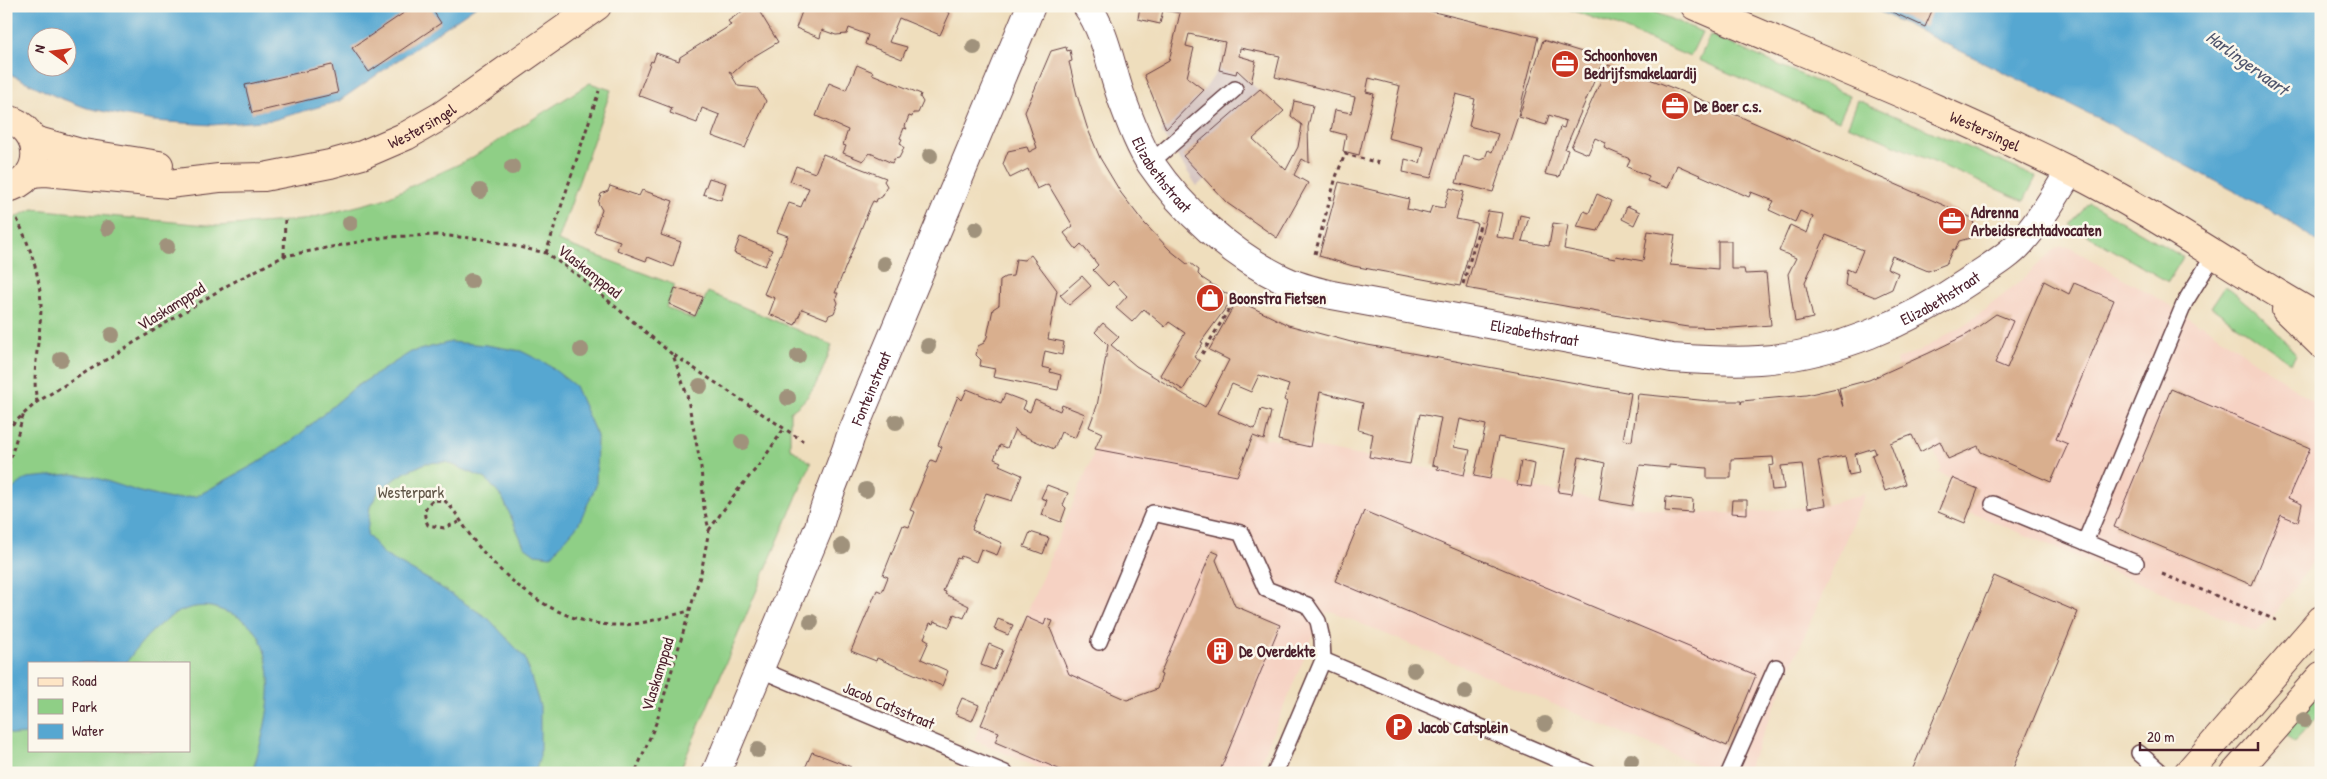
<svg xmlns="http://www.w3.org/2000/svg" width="2327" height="779" font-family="'Patrick Hand',sans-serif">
<rect width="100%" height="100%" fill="#fbf7ec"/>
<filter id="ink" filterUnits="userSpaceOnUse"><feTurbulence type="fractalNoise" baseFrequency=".02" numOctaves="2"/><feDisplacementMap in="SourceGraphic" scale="10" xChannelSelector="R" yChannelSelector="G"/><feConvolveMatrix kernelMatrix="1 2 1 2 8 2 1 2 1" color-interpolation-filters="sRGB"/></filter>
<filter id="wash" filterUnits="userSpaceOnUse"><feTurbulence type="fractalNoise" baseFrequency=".0096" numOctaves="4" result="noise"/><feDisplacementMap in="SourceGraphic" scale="20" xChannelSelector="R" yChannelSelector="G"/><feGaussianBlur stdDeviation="1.12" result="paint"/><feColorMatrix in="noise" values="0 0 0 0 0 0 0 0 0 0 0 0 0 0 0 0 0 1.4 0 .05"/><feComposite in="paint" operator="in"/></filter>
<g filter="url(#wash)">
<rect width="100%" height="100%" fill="#efdebd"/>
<!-- built -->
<g fill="#f6d2c3">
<polygon points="2062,246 2069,247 2161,300 2199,325 2201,323 2315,403 2321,415 2321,550 2279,609 2257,632 1970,512 1965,524 1937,512 1951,478 1937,472 1942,470 1896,360 1923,349 1970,321 2020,282 2053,250"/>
<polygon points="1111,345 1136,366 1183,396 1255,429 1254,436 1632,506 1665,510 1704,513 1745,513 1826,505 1865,494 1746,773 1717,773 1331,611 1322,615 1256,773 1051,773 974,740 1112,410"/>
</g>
<!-- industrial -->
<polygon fill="#d1bfbd" points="1225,42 1241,47 1236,71 1284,111 1197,186 1161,132 1204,90 1218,70"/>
<!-- green -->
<g fill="#8fcf86" stroke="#6c7758" fill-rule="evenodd">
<polygon points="1560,6 1640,6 1702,32 1690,57 1619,27"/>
<polygon points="1710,35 1850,96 1839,121 1699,60"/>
<path d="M590 83 611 90 558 241 675 285 666 307 694 320 708 292 832 345C822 372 815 396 790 412V448L811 463 679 773H6L8 225 16 217 33 209 217 226 303 220 381 200 468 160ZM29 663H189V750H29Z"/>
<polygon points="1858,100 2036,177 2024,201 1848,125"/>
<polygon points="2089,203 2183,257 2168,282 2070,225"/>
<path d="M2225 286C2251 306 2276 328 2296 355L2291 363 2211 307Z"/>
<polygon points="2321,690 2321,714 2294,742 2283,732"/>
</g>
<!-- water -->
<g fill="#56a7d1" stroke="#50637e" fill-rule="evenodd">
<path d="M6 6H476L339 101 273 120 212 125 154 121 121 115 87 108 57 97 6 72ZM38 38H68V68H38Z"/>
<polygon points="1868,6 2321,6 2321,244 2279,215 2100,119"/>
<path d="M451 342 486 345 521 351 547 364 575 386 597 436 596 486 578 525 551 556 535 554 524 546 503 499 486 479 446 462 426 463 406 472 380 489 370 507 367 534 383 554 431 581 489 619 525 658 540 706V756L535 773H252C265 730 279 682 260 639 255 627 240 616 229 613 223 611 217 608 211 607 175 601 144 637 126 663H29V734L13 735 6 732V494L27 478 72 474 94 477 140 492 171 499 197 496 257 463 293 440 354 388 411 352Z"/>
</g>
<g id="blocks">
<!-- building -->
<g fill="#d9af8e">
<polygon points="414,6 430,6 441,23 369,72 352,48"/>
<polygon points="750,6 756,6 778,42 746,61 733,73 729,71 738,86 757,88 766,101 745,148 712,136 720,115 702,108 697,123 670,113 672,108 638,95 651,61 653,62 656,53 679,61 680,57 731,25 728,21"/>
<polygon points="804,6 948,6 946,11 950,13 940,35 899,18 889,42 907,47 902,59 865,44 868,35 849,28 847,34 836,35 822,30 820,38 796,28"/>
<polygon points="1140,6 1409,6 1538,37 1518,116 1493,192 1456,183 1464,156 1480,160 1485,158 1488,150 1492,152 1498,134 1469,126 1475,99 1456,94 1431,178 1403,172 1405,159 1420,163 1424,147 1388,138 1400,86 1369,78 1366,92 1374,94 1359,155 1343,151 1346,135 1331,131 1335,110 1351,113 1355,97 1275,77 1280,56 1240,48 1239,56 1256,61 1251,83 1237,70 1236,74 1219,70 1225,42 1189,34 1186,46 1194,48 1187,77 1204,90 1166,129 1144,75 1169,61 1180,13 1163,10 1160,24 1138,19"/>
<polygon points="1879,6 1934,6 1925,27"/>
<polygon points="1543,40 1598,57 1601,65 1565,149 1568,150 1559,177 1545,174 1560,127 1564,128 1566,121 1549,115 1546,125 1519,117"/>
<polygon points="1066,47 1067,51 1070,50 1072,61 1069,62 1077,95 1087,127 1100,158 1121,193 1144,223 1170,250 1187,264 1190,263 1199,270 1198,274 1202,278 1233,298 1201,342 1203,343 1194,357 1200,361 1183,390 1160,375 1185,333 1169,322 1165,327 1144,309 1132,322 1116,308 1127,296 1113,281 1108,286 1093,270 1098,265 1081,244 1076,249 1064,233 1073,226 1048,184 1037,189 1028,169 1010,178 1003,164 1008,151 1027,147 1029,152 1037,148 1025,112 1051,51"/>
<polygon points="332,65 338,93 252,113 245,85"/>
<polygon points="857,65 873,72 872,74 921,94 920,97 923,102 918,113 913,113 912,117 909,116 905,126 907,129 904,128 900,138 902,139 900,143 904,148 899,158 894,159 892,163 870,153 863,161 843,153 846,146 843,145 848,130 816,116 829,83 846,90"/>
<polygon points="1608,65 1634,77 1637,74 1688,94 1948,207 1972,218 1975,228 1970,238 1959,241 1955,250 1953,249 1946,264 1928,271 1892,256 1887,268 1898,273 1892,289 1875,297 1845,285 1847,269 1854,272 1863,250 1826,235 1805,282 1813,318 1795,322 1788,274 1796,258 1779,251 1790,225 1807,233 1813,217 1800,211 1795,222 1769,210 1774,201 1751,192 1749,197 1677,165 1668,188 1647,181 1649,176 1627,167 1630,159 1604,148 1606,143 1595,138 1588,154 1571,147"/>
<polygon points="1260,89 1284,111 1253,139 1286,170 1298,147 1302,125 1291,116 1294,101 1313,105 1308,127 1309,163 1302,159 1294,175 1308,183 1277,238 1227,203 1183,156"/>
<polygon points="823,154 886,178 884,181 887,186 882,197 877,199 876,202 873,201 870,207 835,293 838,293 836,298 838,303 834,313 829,315 827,319 802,309 795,325 769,314 775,298 764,294 788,236 777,232 783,217 789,203 801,207 809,188 790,181 796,166 815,173"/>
<polygon points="709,178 726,183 721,200 703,194"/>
<polygon points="1339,182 1409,199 1407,209 1429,214 1432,206 1444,208 1450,188 1464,192 1456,219 1477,223 1460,286 1353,266 1319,256"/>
<polygon points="610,186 639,196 642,190 673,201 661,235 681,242 673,267 648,257 646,261 617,250 620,241 594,232 602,210 598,203 601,194 608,191"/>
<polygon points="1597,194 1612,201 1598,231 1577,227 1584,211 1589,213"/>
<polygon points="1627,206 1640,212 1634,225 1622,219"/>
<polygon points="1488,211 1502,213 1497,237 1515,240 1520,215 1529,217 1522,241 1549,246 1553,223 1568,225 1564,249 1615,259 1616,256 1643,261 1648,231 1675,235 1670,265 1718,269 1718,241 1731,241 1731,269 1744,269 1745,274 1766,273 1771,325 1732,328 1688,327 1647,321 1466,288"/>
<polygon points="740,237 772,250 765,266 734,253"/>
<polygon points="1031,255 1057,290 1048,339 1064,342 1062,355 1045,351 1042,367 1051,369 1050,372 1061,375 1058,390 993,377 995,369 980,366 981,360 976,355 978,346 984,343 987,337 993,309 999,305 1000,280 1005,277 1013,276 1016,259 1024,260"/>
<polygon points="1082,276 1091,286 1069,305 1060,295"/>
<polygon points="2044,281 2069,294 2074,283 2114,300 2056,439 2068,444 2051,482 1981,452 1978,446 1948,459 1940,441 1920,452 1912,435 1890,443 1905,484 1885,491 1872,455 1876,453 1874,448 1855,454 1859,473 1849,475 1845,456 1818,461 1826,505 1808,508 1802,464 1781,466 1784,489 1772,490 1769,466 1774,465 1773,457 1731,459 1731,478 1707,478 1707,468 1669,465 1669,468 1640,465 1632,506 1599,500 1605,463 1579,457 1572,494 1558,492 1566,449 1498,437 1490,479 1474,476 1486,425 1460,419 1454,447 1470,450 1464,475 1437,469 1438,466 1432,465 1441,418 1420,414 1410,464 1369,457 1373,434 1358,430 1363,403 1320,392 1310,447 1278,440 1287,402 1284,400 1289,385 1259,375 1251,392 1232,384 1218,413 1255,429 1261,409 1271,412 1264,440 1253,436 1237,476 1095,449 1102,433 1089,427 1097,406 1108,345 1095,332 1103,323 1119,337 1111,345 1136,366 1205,407 1229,360 1209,350 1237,300 1288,325 1351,342 1631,393 1623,440 1632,441 1638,394 1709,401 1741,401 1741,404 1742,401 1806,395 1837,388 1843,407 1839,388 1869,380 1929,353 1968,334 1996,314 2013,321 1995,363 2007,368"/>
<polygon points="675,288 703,297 695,316 669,304"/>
<polygon points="967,389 1001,403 1005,394 1026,402 1023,409 1030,412 1035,400 1060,411 1062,405 1085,414 1075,438 1061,432 1054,449 1019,434 1015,429 1007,448 1000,445 994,459 1001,462 999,465 1022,475 1012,501 986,493 972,527 973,527 972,530 1002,543 997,555 981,549 976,562 961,556 960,559 957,558 943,591 946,592 945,594 969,606 964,618 954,614 949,627 934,621 933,624 930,623 924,638 929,641 921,659 948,671 942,686 877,658 876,661 851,651 877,590 882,592 888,577 883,575 903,525 909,527 915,512 910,510 931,460 936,462 942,447 938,445 958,396 962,400"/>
<polygon points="2171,389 2310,448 2288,498 2302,504 2298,522 2281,515 2252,585 2114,527"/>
<polygon points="1521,461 1535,464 1531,487 1517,485"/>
<polygon points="1952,478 1978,489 1965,523 1938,512"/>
<polygon points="1047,485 1068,493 1063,505 1066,508 1061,522 1042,515 1047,500 1041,498"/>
<polygon points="1666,497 1693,500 1692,513 1665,511"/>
<polygon points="1732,500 1747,500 1747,514 1731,513"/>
<polygon points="1364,511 1756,675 1727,746 1335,581"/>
<polygon points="1030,532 1049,538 1043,554 1024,547"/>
<polygon points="1212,551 1219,554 1216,560 1235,606 1280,625 1219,773 1068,773 995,742 999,732 981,725 1026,617 1044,625 1046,619 1053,621 1050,628 1069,674 1127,700 1157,689 1162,675 1160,674"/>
<polygon points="1994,576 2078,612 2011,773 1911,773"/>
<polygon points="998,619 1013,625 1008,635 994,629"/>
<polygon points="989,644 1003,650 994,670 981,665"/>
<polygon points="962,698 979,705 972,721 955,714"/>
<polygon points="812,752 851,767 850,768 860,773 803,773"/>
</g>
</g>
</g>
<g filter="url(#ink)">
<use href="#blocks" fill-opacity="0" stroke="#633c41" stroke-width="1"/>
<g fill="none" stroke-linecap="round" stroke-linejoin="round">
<defs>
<g id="service">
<polyline points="1150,163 1235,89"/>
<polyline points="1993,504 2136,563"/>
<polyline points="2085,542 2185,302 2215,253"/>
<polyline points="1099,642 1153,513 1241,533 1266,589 1307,605 1318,621 1322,639 1323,660 1275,773"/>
<polyline points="1323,660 1589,773"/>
<polyline points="759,669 1005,773"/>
<polyline points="2139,753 2162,773"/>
<polyline points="1729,773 1776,667"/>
</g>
<g id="minor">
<path id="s1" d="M1087 6C1107 34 1111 71 1123 102 1131 123 1139 146 1151 164 1183 211 1231 254 1282 279 1298 287 1315 291 1332 295L1672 358C1701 360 1730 362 1759 360 1834 355 1908 323 1969 281 1986 269 2007 258 2021 242 2040 221 2055 196 2070 171"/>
</g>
<g id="tertiary">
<path id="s2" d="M716 773 819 527C826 497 841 469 850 438L1031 6"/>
</g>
<g id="secondary">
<path id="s3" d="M1695 6C1820 60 1948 110 2070 171 2157 214 2236 271 2321 319"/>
<path d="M6 119C45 127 45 182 6 188"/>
<polyline points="34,140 77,152 159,165"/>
<path id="s4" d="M30 173 46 172 169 184 219 178 264 177 330 164 362 155 406 136 441 116 597 6"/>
<polyline points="2286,310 2321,344"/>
<polyline points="2188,773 2321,620"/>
<polyline points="2235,773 2321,676"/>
</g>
</defs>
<!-- service casing -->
<use href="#service" stroke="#633c41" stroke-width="18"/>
<!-- minor casing -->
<use href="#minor" stroke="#633c41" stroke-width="30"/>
<!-- tertiary casing -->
<use href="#tertiary" stroke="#633c41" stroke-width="30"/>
<!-- secondary casing -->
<use href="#secondary" stroke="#633c41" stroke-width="30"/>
<!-- path -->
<g stroke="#633c41" stroke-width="3" stroke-dasharray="4 4" stroke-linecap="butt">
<path d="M17 219C30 246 40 275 41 305 41 337 31 370 37 402"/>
<polyline points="546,253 599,91"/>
<polyline points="1315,254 1336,177 1345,154 1379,163"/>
<polyline points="284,256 285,216"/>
<polyline points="1463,284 1481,222"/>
<polyline points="1202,354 1238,294"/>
<polyline points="674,355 803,441"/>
<polyline points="6,430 37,402 228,285 284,256 385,237 437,235 482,239 546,253 580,277 673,355 687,395 701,467 704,508 709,530 701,573 656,723 635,773"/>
<polyline points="6,473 24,413"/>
<path d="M459 522 444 528 428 525C423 515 423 507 433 500L445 501C459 514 466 532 479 547 519 594 575 635 640 623 657 620 673 615 689 611"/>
<polyline points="709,530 737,491 760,464 783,430"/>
<polyline points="2162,574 2276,620"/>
</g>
<!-- service -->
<use href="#service" stroke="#fff" stroke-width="15"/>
<!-- minor -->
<use href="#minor" stroke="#fff" stroke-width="28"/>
<!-- tertiary -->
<use href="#tertiary" stroke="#fff" stroke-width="28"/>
<!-- secondary -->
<use href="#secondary" stroke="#fee5c5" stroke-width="28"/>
</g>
<!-- trees -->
<g fill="#a0927c">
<circle cx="974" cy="47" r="8"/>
<circle cx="930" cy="156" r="8"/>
<circle cx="512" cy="167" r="8"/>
<circle cx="480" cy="191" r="8"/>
<circle cx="350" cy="223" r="8"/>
<circle cx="108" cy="228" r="8"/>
<circle cx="976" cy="229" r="8"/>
<circle cx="167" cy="247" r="8"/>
<circle cx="884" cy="264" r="8"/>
<circle cx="471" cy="281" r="8"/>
<circle cx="112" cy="335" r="8"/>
<circle cx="928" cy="346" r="8"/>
<circle cx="581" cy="350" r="8"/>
<circle cx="798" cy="356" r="8"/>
<circle cx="61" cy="359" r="8"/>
<circle cx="700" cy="386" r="8"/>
<circle cx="788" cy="398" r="8"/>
<circle cx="896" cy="422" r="8"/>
<circle cx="742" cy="442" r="8"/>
<circle cx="866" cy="490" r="8"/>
<circle cx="842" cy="546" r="8"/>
<circle cx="811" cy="622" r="8"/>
<circle cx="1414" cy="670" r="8"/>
<circle cx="1465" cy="692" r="8"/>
<circle cx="2304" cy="720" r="8"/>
<circle cx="1545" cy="724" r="8"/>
<circle cx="758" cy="750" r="8"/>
<circle cx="1631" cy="761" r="8"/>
</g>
</g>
<!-- icons -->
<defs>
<symbol id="office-disc" viewBox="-11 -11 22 22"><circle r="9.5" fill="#c8321e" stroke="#fbf7ec"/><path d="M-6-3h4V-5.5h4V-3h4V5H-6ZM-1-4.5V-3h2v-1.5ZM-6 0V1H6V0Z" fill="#fff"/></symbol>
<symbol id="shop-disc" viewBox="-11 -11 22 22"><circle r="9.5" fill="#c8321e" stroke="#fbf7ec"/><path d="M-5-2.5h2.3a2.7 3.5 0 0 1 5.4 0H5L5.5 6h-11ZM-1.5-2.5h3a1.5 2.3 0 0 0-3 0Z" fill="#fff"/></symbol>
<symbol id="building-disc" viewBox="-11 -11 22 22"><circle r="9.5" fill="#c8321e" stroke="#fbf7ec"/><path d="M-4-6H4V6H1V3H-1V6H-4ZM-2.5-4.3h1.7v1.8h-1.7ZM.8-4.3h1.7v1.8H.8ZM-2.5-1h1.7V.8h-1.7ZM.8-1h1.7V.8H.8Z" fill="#fff"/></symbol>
<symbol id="parking-disc" viewBox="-11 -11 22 22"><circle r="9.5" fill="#c8321e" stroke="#fbf7ec"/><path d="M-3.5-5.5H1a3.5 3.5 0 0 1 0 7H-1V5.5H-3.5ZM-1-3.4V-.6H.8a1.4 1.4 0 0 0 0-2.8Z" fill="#fff"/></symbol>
</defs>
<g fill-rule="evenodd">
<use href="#office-disc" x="1549" y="48" width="32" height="32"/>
<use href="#office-disc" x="1659" y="90" width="32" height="32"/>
<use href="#office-disc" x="1936" y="205" width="32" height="32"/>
<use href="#shop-disc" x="1194" y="282" width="32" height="32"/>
<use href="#building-disc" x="1204" y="635" width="32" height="32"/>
<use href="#parking-disc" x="1383" y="711" width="32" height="32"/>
</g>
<g text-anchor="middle" stroke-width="5" stroke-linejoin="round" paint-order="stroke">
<!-- poi labels -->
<g font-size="16" font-weight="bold" fill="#4a1f2b" stroke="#fbf7ec" text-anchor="start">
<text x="1584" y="61">Schoonhoven<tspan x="1584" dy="18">Bedrijfsmakelaardij</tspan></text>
<text x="1694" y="112">De Boer c.s.</text>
<text x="1971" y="218">Adrenna<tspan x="1971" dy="18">Arbeidsrechtadvocaten</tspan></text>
<text x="1229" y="304">Boonstra Fietsen</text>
<text x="1239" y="657">De Overdekte</text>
<text x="1418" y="733">Jacob Catsplein</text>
</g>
<!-- street labels -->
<g font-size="16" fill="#4a1f2b" stroke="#fbf7ec">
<text dy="6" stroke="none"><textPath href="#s4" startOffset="402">Westersingel</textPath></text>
<text dy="6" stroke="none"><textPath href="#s3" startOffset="316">Westersingel</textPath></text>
<text dy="6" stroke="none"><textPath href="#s1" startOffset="186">Elizabethstraat</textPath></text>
<text transform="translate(590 271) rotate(38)" y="6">Vlaskamppad</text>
<text dy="6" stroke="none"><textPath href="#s1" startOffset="1026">Elizabethstraat</textPath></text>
<text transform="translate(171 306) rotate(-32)" y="6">Vlaskamppad</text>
<text dy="6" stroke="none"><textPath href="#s1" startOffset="606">Elizabethstraat</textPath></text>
<text dy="6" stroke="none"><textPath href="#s2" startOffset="415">Fonteinstraat</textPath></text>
<text transform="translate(657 674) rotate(-73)" y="6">Vlaskamppad</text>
<text transform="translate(889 705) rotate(23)" y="6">Jacob Catsstraat</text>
</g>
<!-- park labels -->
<g font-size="16" fill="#5f5446" stroke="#fbf7ec">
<text x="411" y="498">Westerpark</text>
</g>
<!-- water labels -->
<g font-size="18" font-style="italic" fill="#4f556d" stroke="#fbf7ec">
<text transform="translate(2247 63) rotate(36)" y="6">Harlingervaart</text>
</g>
</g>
<!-- margin -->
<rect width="2327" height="779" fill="none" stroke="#fbf7ec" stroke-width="25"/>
<!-- legend -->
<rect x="28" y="662" width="162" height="90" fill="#fbf7ec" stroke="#b4a19f"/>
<rect x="38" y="678" width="25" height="8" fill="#fee5c5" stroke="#b4a19f"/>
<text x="72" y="686" font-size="15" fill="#4a1f2b">Road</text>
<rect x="38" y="699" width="25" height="15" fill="#8fcf86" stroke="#b4a19f"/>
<text x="72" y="712" font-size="15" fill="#4a1f2b">Park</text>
<rect x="38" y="724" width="25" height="15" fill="#56a7d1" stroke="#b4a19f"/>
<text x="72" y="736" font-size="15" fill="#4a1f2b">Water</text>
<!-- north arrow -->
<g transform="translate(52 52) rotate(284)"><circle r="24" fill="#fbf7ec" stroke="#b4a19f"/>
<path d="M0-4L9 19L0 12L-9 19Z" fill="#c8321e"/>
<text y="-8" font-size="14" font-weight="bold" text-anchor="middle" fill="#4a1f2b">N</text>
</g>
<!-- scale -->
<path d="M2140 742v8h118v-8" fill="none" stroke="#4a1f2b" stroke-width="2.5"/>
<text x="2147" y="742" font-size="15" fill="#4a1f2b" stroke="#fbf7ec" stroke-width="4" paint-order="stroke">20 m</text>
</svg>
